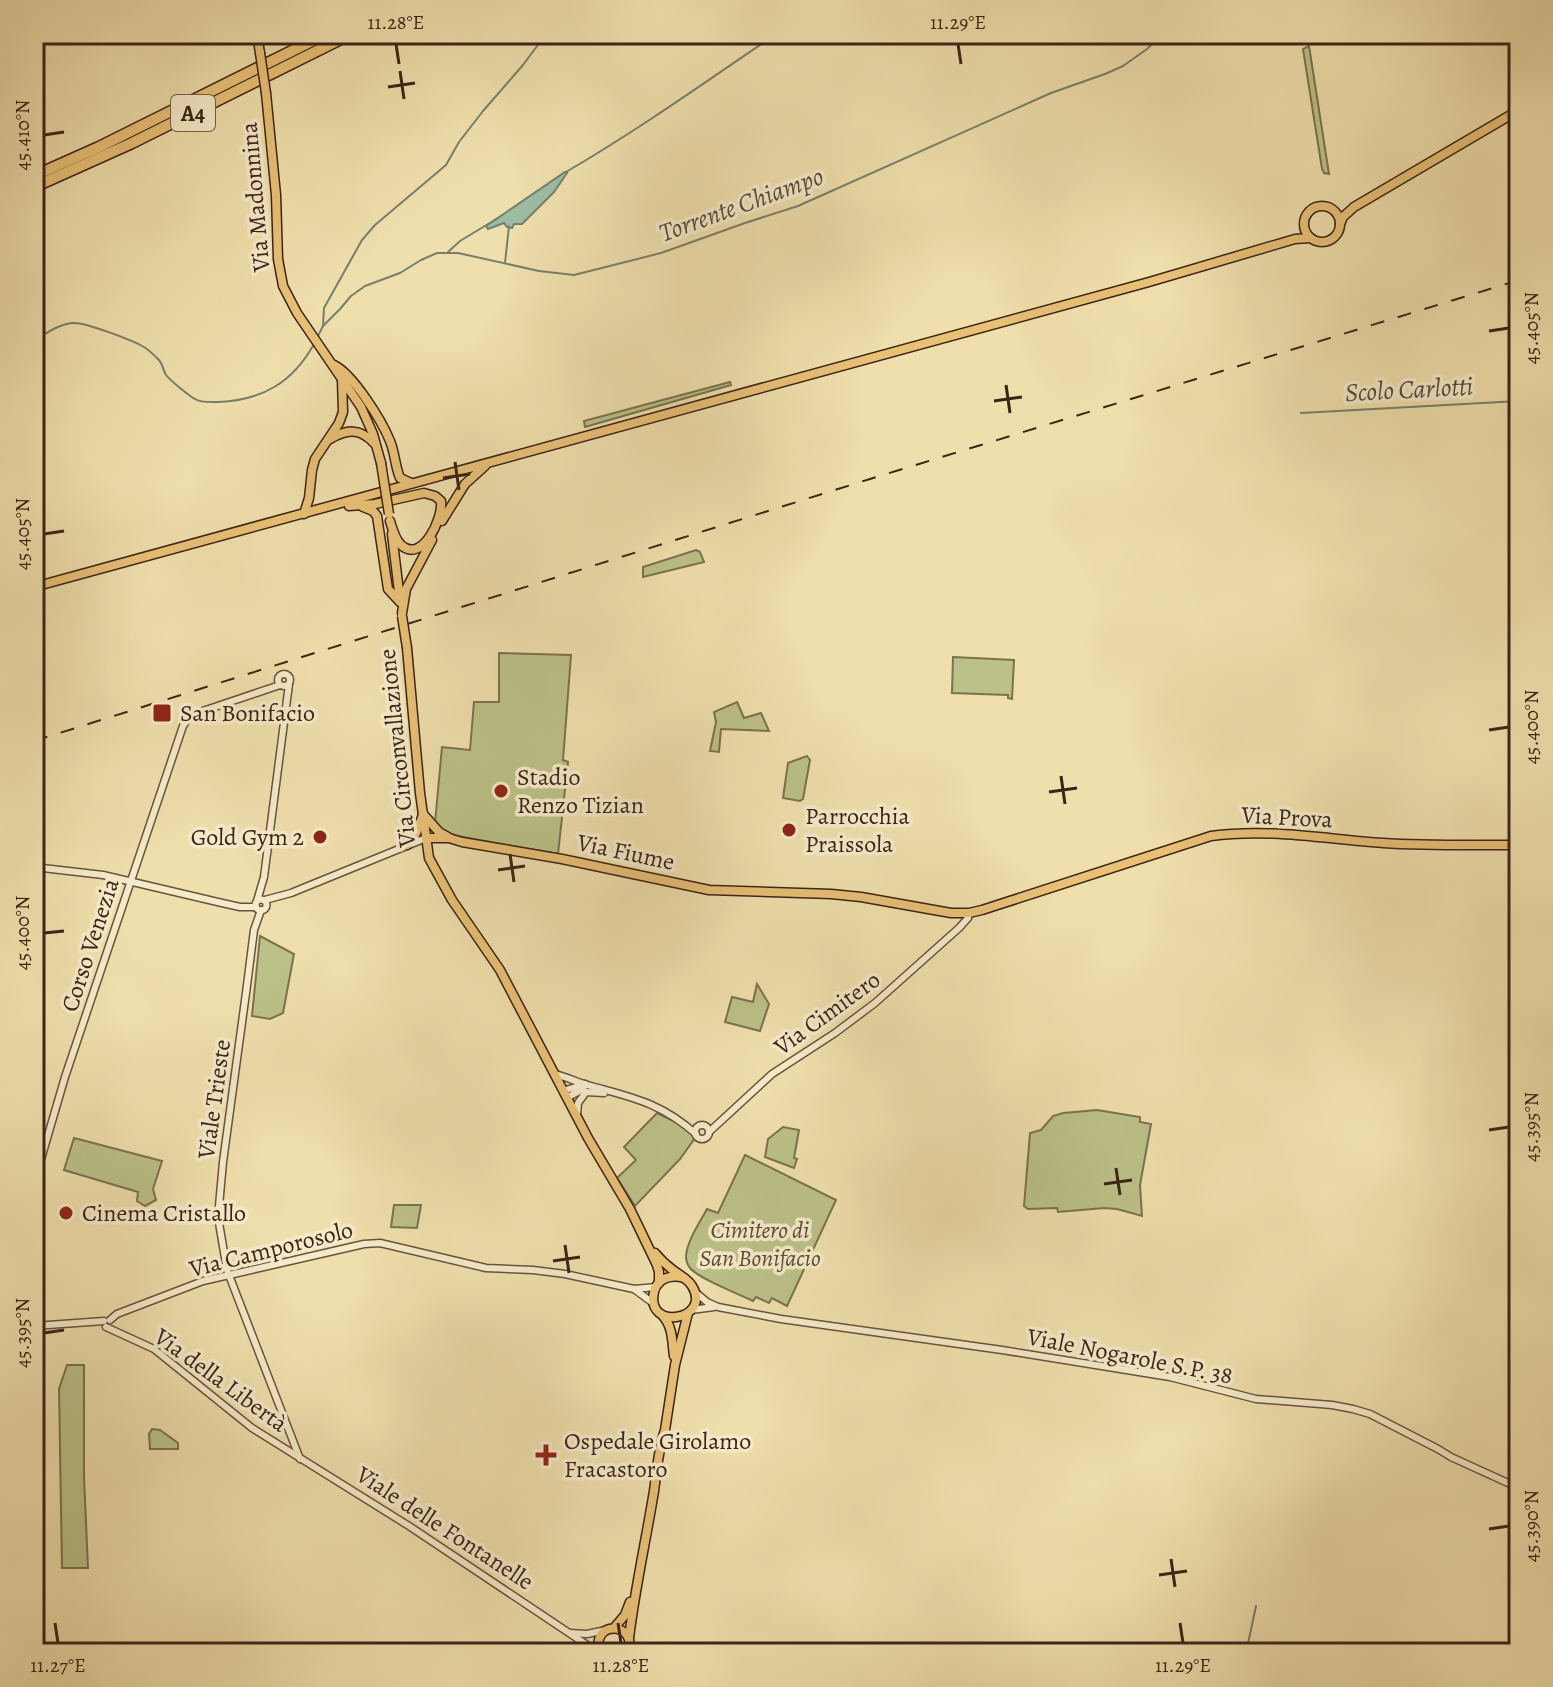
<svg xmlns="http://www.w3.org/2000/svg" width="1553" height="1687" font-family="Alegreya,serif">
<rect width="100%" height="100%" fill="#efdfac"/>
<filter id="stains"><feTurbulence type="fractalNoise" baseFrequency=".0025" numOctaves="4"/><feColorMatrix values="0 0 0 0 .2 0 0 0 0 .09 0 0 0 0 .02 0 0 0 .5 -.17"/></filter>
<radialGradient id="worn" r=".72"><stop offset=".6" stop-color="#630" stop-opacity="0"/><stop offset="1" stop-color="#630" stop-opacity=".3"/></radialGradient>
<!-- green -->
<g fill="#bbc188" stroke="#7b7250" stroke-width="2">
<polygon points="1309,46 1329,174 1324,173 1322,169 1303,49"/>
<polygon points="730,382 731,385 585,427 584,421"/>
<polygon points="696,550 700,552 704,562 643,577 643,567"/>
<polygon points="499,653 571,655 563,760 568,762 558,854 452,835 445,832 435,823 442,747 470,750 474,702 499,702"/>
<polygon points="953,657 1014,660 1012,699 1008,698 1008,695 952,693"/>
<polygon points="737,702 744,718 761,713 769,731 721,729 719,752 710,751 716,722 714,712"/>
<polygon points="807,756 810,760 803,799 800,801 783,798 788,763"/>
<polygon points="260,936 294,954 283,1013 270,1019 252,1016"/>
<polygon points="757,984 769,1004 760,1031 725,1022 732,997 753,1002"/>
<polygon points="1097,1110 1140,1117 1140,1122 1151,1124 1140,1185 1142,1216 1117,1209 1104,1208 1058,1212 1057,1208 1028,1209 1024,1206 1030,1133 1041,1130 1053,1116 1063,1113"/>
<polygon points="657,1113 686,1127 695,1138 680,1159 635,1206 617,1178 636,1160 624,1147"/>
<polygon points="783,1127 799,1130 794,1158 797,1159 794,1168 765,1157 768,1139"/>
<polygon points="74,1138 162,1161 153,1189 156,1200 145,1206 137,1201 138,1192 64,1170"/>
<path d="M745 1155 836 1200 787 1306 772 1298 769 1303 756 1297 753 1301C739 1294 699 1279 690 1268 687 1264 686 1261 686 1256 687 1241 700 1222 707 1209L718 1213Z"/>
<polygon points="394,1205 421,1205 417,1228 391,1227"/>
<polygon points="67,1365 84,1365 84,1477 88,1568 62,1568 59,1389"/>
<polygon points="152,1429 160,1430 178,1443 178,1449 150,1449 149,1434"/>
</g>
<!-- water -->
<polygon fill="#9bbda4" stroke="#75806c" stroke-width="2" points="565,172 567,173 554,192 522,224 514,224 512,228 507,227 504,223 488,229 486,226"/>
<g fill="none" stroke-linecap="round" stroke-linejoin="round">
<!-- stream -->
<g stroke="#75806c" stroke-width="2">
<path d="M566 172C638 130 707 81 776 34"/>
<polyline points="448,252 460,241 498,218"/>
<polyline points="505,263 509,226"/>
<polyline points="323,326 340,309 351,296 365,286 400,273 421,260 437,253 458,253 539,271 574,275 661,253 745,223 798,206 1051,93 1105,74 1123,66 1147,49 1162,34"/>
<polyline points="317,338 323,326 324,308 362,240 375,225 446,165 459,142 483,111 523,65 546,34"/>
<path d="M34 340C46 334 60 323 74 323 87 323 132 340 144 347 149 350 154 355 158 359 163 364 163 370 166 375 170 380 189 396 195 399 201 403 211 402 219 402 263 400 293 382 314 344"/>
<polyline points="1301,413 1519,401"/>
<polyline points="1246,1653 1256,1606"/>
</g>
<defs>
<g id="minor">
<circle cx="284" cy="680" r="6"/>
<polyline points="34,867 103,875 222,903 240,907 256,907"/>
<circle cx="261" cy="905" r="5.5"/>
<polyline points="265,900 291,893 426,838"/>
<polyline points="257,901 264,877 289,684"/>
<polyline points="261,910 254,930 246,993 223,1162 218,1217 227,1270 300,1459"/>
<path d="M554 1074C567 1077 579 1083 591 1086 634 1098 661 1103 696 1134"/>
<polyline points="563,1091 585,1084"/>
<polyline points="568,1097 583,1089 585,1084"/>
<polyline points="577,1115 578,1103 586,1092 604,1093"/>
<circle cx="702" cy="1132" r="7"/>
<polyline points="709,1132 772,1074 835,1033 875,1003 959,928 968,918 969,913"/>
<polyline points="34,1183 65,1077 183,726 187,720 197,713 280,685"/>
<polyline points="634,1289 653,1303"/>
<polyline points="695,1292 707,1302 718,1307 781,1319 1002,1350 1170,1377 1256,1399 1332,1405 1353,1409 1370,1414 1438,1449 1451,1457 1519,1488"/>
<polyline points="691,1310 714,1307"/>
<polyline points="110,1320 117,1314 203,1281 364,1244 380,1243 486,1268 533,1270 565,1274 634,1289 656,1287"/>
<polyline points="34,1326 104,1321"/>
<polyline points="106,1327 154,1349 252,1428 409,1526 599,1653"/>
<polyline points="570,1633 587,1634 606,1630"/>
</g>
<g id="major">
<polyline points="257,34 260,53"/>
<polyline points="266,93 276,195 278,259 283,286 297,313 361,407 373,434 381,463"/>
<circle cx="1322" cy="224" r="18"/>
<polyline points="1340,224 1343,217 1354,207 1519,110"/>
<path d="M334 365C353 374 382 421 390 441 395 453 395 466 400 478L411 483"/>
<path d="M330 439C347 429 360 428 374 443"/>
<path d="M349 506 375 504 424 493 435 496 441 501C443 519 422 564 401 545 395 539 392 528 390 521"/>
<polyline points="363,507 373,511 377,516 388,589 400,602"/>
<polyline points="304,514 309,498 312,470 315,459 339,423 343,412 342,380"/>
<polyline points="442,521 465,484 485,466"/>
<polyline points="392,534 400,600"/>
<polyline points="34,587 1149,282 1295,239 1310,238"/>
<polyline points="402,613 406,589 432,540"/>
<polyline points="407,648 420,793 429,858 452,900 500,970 588,1138 630,1209 657,1265 659,1272 659,1283"/>
<polyline points="423,814 439,832 448,837"/>
<path d="M426 838H449L462 842 562 859 709 890 831 894 861 897 951 913H969L982 910 1211 836C1269 828 1324 839 1383 843 1428 846 1474 845 1519 845"/>
<polyline points="407,845 415,836 423,815"/>
<path d="M655 1253C660 1259 666 1265 673 1270 679 1275 688 1279 692 1286 713 1320 645 1332 654 1292 657 1278 672 1274 684 1278"/>
<path d="M663 1316C673 1327 672 1342 674 1356"/>
<polyline points="614,1628 625,1615 630,1602"/>
<path d="M629 1638C635 1589 646 1540 654 1491 657 1470 658 1450 665 1430L675 1365 688 1313"/>
<path d="M600 1653C589 1620 639 1621 628 1653"/>
</g>
<g id="highway">
<polyline points="34,176 99,147 326,34"/>
<polyline points="34,187 132,143 351,34"/>
</g>
</defs>
<!-- minor casing -->
<use href="#minor" stroke="#68533d" stroke-width="9"/>
<!-- major casing -->
<use href="#major" stroke="#3b2418" stroke-width="11"/>
<!-- highway casing -->
<use href="#highway" stroke="#3b2418" stroke-width="13"/>
<!-- minor -->
<use href="#minor" stroke="#f5eac9" stroke-width="6"/>
<!-- major -->
<use href="#major" stroke="#e8c076" stroke-width="8"/>
<!-- highway -->
<use href="#highway" stroke="#e8c076" stroke-width="10"/>
<!-- rail -->
<polyline stroke="#3b2418" stroke-width="2" stroke-dasharray="14 14" stroke-linecap="butt" points="34,741 870,479 1519,280"/>
<defs>
<g id="major-bridge">
<polyline points="260,53 266,93"/>
<polyline points="381,463 389,514"/>
<polyline points="402,616 407,648"/>
</g>
</defs>
<!-- major-bridge casing -->
<use href="#major-bridge" stroke="#3b2418" stroke-width="11" stroke-linecap="butt"/>
<!-- major-bridge -->
<use href="#major-bridge" stroke="#e8c076" stroke-width="8"/>
</g>
<!-- ticks -->
<path fill="none" stroke="#3b2418" stroke-width="3" d="M396 44 399 64M958 44 961 64M400 71 404 99M388 87 415 83M44 135 64 132M1489 331 1509 328M1006 385 1010 413M994 401 1022 397M455 462 459 490M443 478 470 474M44 534 64 531M1489 730 1509 727M1061 776 1065 804M1049 792 1077 788M510 854 514 882M498 870 525 866M44 933 64 931M1489 1130 1509 1127M1116 1168 1120 1195M1104 1184 1132 1180M565 1245 569 1273M553 1261 580 1257M44 1333 64 1330M1489 1529 1509 1526M1171 1559 1175 1587M1159 1575 1187 1571M55 1623 58 1643M618 1623 621 1643M1180 1623 1183 1643"/>
<!-- markers -->
<g fill="#8f2418" stroke="#f5eac9" stroke-width="3">
<rect x="152" y="703" width="20" height="20" rx="4"/>
<circle cx="501" cy="791" r="8"/>
<circle cx="789" cy="830" r="8"/>
<circle cx="320" cy="837" r="8"/>
<circle cx="66" cy="1213" r="8"/>
<path d="M542 1443h8v8h8v8h-8v8h-8v-8h-8v-8h8z"/>
</g>
<g text-anchor="middle" stroke-width="7" stroke-linejoin="round" paint-order="stroke">
<!-- shield labels -->
<rect fill="#f5eac9" stroke="#735f4d" stroke-width="2" x="171" y="95" width="44" height="36" rx="6"/>
<g font-size="22" font-weight="bold" fill="#3b2418">
<text x="193" y="121">A4</text>
</g>
<!-- street labels -->
<g font-size="24" fill="#3b2418" stroke="#f5eac9">
<text transform="translate(255 197) rotate(-95)" y="8">Via Madonnina</text>
<text transform="translate(397 748) rotate(-96)" y="8">Via Circonvallazione</text>
<text transform="translate(1287 817) rotate(3)" y="8">Via Prova</text>
<text transform="translate(626 852) rotate(12)" y="8">Via Fiume</text>
<text transform="translate(90 945) rotate(-72)" y="8">Corso Venezia</text>
<text transform="translate(827 1013) rotate(-36)" y="8">Via Cimitero</text>
<text transform="translate(214 1099) rotate(-82)" y="8">Viale Trieste</text>
<text transform="translate(271 1249) rotate(-14)" y="8">Via Camporosolo</text>
<text transform="translate(1130 1356) rotate(11)" y="8">Viale Nogarole S.P. 38</text>
<text transform="translate(221 1380) rotate(36)" y="8">Via della Libertà</text>
<text transform="translate(445 1528) rotate(33)" y="8">Viale delle Fontanelle</text>
</g>
<!-- poi labels -->
<g font-size="24" fill="#3b2418" stroke="#f5eac9" text-anchor="start">
<text x="180" y="721">San Bonifacio</text>
<text x="517" y="785">Stadio<tspan x="517" dy="28">Renzo Tizian</tspan></text>
<text x="805" y="824">Parrocchia<tspan x="805" dy="28">Praissola</tspan></text>
<text x="304" y="845" text-anchor="end">Gold Gym 2</text>
<text x="82" y="1221">Cinema Cristallo</text>
<text x="564" y="1449">Ospedale Girolamo<tspan x="564" dy="28">Fracastoro</tspan></text>
</g>
<!-- park labels -->
<g font-size="24" font-style="italic" fill="#5b4b34" stroke="#f5eac9">
<text x="760" y="1238">Cimitero di<tspan x="760" dy="28">San Bonifacio</tspan></text>
</g>
<!-- water labels -->
<g font-size="26" font-style="italic" fill="#534a3b" stroke="#f5eac9">
<text transform="translate(741 204) rotate(-20)" y="9">Torrente Chiampo</text>
<text transform="translate(1409 389) rotate(-3)" y="9">Scolo Carlotti</text>
</g>
</g>
<!-- margin -->
<rect width="1553" height="1687" fill="none" stroke="#efdfac" stroke-width="88"/>
<rect x="44" y="44" width="1465" height="1599" fill="none" stroke="#3b2418" stroke-width="3"/>
<g font-size="20" text-anchor="middle" fill="#3b2418">
<text x="396" y="29">11.28°E</text>
<text x="958" y="29">11.29°E</text>
<text transform="translate(22 135) rotate(-90)" y="7">45.410°N</text>
<text transform="translate(1531 328) rotate(-90)" y="7">45.405°N</text>
<text transform="translate(22 534) rotate(-90)" y="7">45.405°N</text>
<text transform="translate(1531 727) rotate(-90)" y="7">45.400°N</text>
<text transform="translate(22 933) rotate(-90)" y="7">45.400°N</text>
<text transform="translate(1531 1127) rotate(-90)" y="7">45.395°N</text>
<text transform="translate(22 1333) rotate(-90)" y="7">45.395°N</text>
<text transform="translate(1531 1526) rotate(-90)" y="7">45.390°N</text>
<text x="58" y="1672">11.27°E</text>
<text x="621" y="1672">11.28°E</text>
<text x="1183" y="1672">11.29°E</text>
</g>
<rect width="100%" height="100%" filter="url(#stains)"/>
<rect width="100%" height="100%" fill="url(#worn)"/>
</svg>
